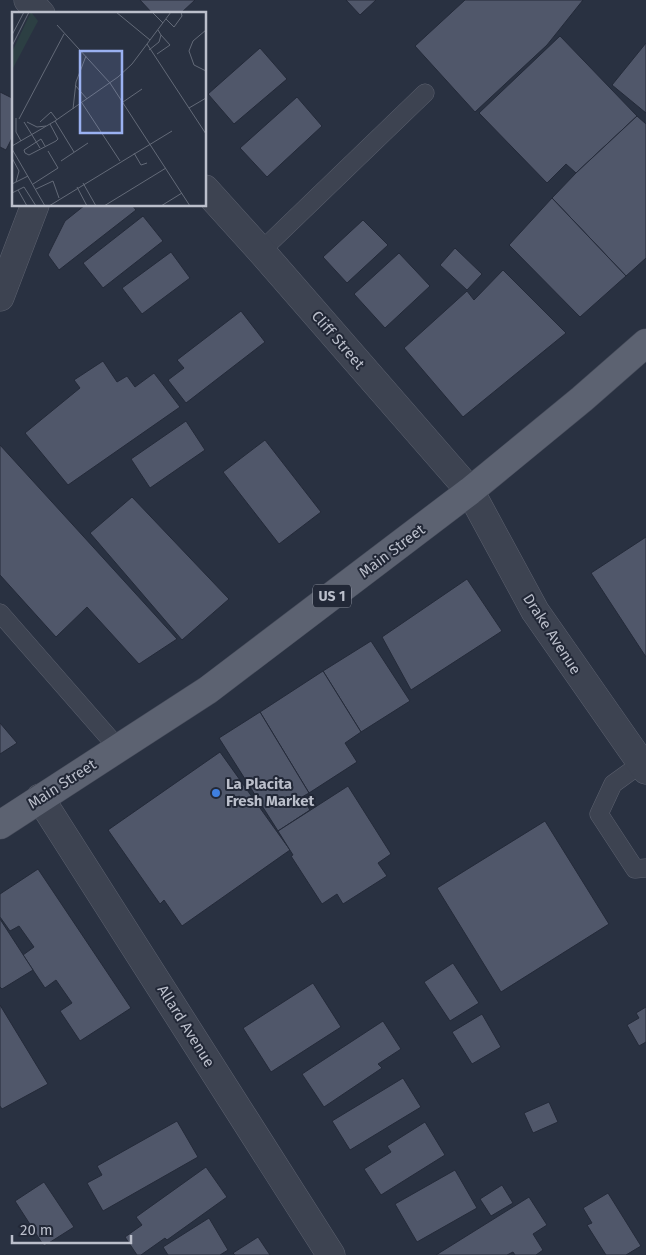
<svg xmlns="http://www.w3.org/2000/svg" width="646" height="1255" font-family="'Fira Sans',sans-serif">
<rect width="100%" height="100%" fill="#293141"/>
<!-- building -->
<g fill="#50576a" stroke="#242a39">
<polygon points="140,0 195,0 180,14 153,14"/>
<polygon points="346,0 376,0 360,15"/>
<polygon points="465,0 583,0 547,45 475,112 415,46"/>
<polygon points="560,36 637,116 576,173 566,164 547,183 479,113"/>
<polygon points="646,43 646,113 612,85"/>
<polygon points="260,48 287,79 234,124 208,94"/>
<polygon points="0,92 14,99 14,134 6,150 0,147"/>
<polygon points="297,97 322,126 267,177 240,148"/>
<polygon points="637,116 646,124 646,258 626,276 552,198 576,173"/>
<polygon points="552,198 626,276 580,317 509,245"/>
<polygon points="85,205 132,205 136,210 59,270 48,255 65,221"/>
<polygon points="143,216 163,241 103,288 83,263"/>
<polygon points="363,220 388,245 347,283 323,257"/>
<polygon points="455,248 482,274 467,290 440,265"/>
<polygon points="171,252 190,278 142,314 122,288"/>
<polygon points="399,253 430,286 385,328 354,294"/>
<polygon points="503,270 566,333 463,417 404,348 467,291 474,300"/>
<polygon points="241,311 265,342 186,403 168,380 184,368 177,360"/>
<polygon points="103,361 117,382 127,376 135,387 154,373 180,407 68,485 25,433 80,388 74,380"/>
<polygon points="186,421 205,450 150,488 131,459"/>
<polygon points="265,440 321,512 279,544 223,472"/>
<polygon points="0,445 177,639 139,664 87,607 56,637 0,575"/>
<polygon points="132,497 229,599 182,640 90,533"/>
<polygon points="646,537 646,657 591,573"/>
<polygon points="467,579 502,631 411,690 382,637"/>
<polygon points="371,641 410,701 361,732 323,671"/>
<polygon points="323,671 361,732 345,743 357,762 309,793 260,712"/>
<polygon points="260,712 309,793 302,797 310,810 278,831 219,738"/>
<polygon points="0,723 17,743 0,754"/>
<polygon points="220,752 290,850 182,926 164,900 160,904 108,830"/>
<polygon points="348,786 391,854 378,863 387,876 343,904 337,894 322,904 291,856 293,855 278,831"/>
<polygon points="545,821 609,924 501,992 437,888"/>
<polygon points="38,869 131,1008 80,1041 60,1011 72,1003 56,980 45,988 23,955 34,947 19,926 10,931 0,917 0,894"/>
<polygon points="0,919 33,970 2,989 0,987"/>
<polygon points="453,963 479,1003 450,1021 424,982"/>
<polygon points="313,983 341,1027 271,1072 243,1028"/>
<polygon points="0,1005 48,1084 2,1109 0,1106"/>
<polygon points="646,1007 646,1042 639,1046 627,1025 639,1018 636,1013"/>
<polygon points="482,1014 501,1047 472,1064 452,1032"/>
<polygon points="383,1021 401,1049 378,1064 382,1068 324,1107 302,1074"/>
<polygon points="403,1078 421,1107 350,1150 332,1121"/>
<polygon points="549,1102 558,1122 533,1133 524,1113"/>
<polygon points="177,1121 198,1157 103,1211 87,1183 102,1175 97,1166"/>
<polygon points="425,1122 445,1155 381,1195 364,1169 391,1152 387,1146"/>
<polygon points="206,1167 227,1197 167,1240 165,1238 141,1255 137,1255 125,1237 142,1225 136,1217"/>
<polygon points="455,1170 477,1208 417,1242 395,1204"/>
<polygon points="44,1182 74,1227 44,1246 15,1201"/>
<polygon points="502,1185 513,1203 491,1216 480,1199"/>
<polygon points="608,1193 641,1246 626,1255 606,1255 587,1225 592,1223 583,1208"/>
<polygon points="529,1197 547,1225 533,1234 543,1250 536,1255 515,1255 513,1252 507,1255 436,1255"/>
<polygon points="209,1218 228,1250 220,1255 168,1255 163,1247"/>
<polygon points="258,1237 270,1255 235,1255 233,1253"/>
</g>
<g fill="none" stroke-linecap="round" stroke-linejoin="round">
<defs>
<g id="service">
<polyline points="261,251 425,93"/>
<polyline points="0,613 118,748"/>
<polyline points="642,763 613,784 599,814 635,869 646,868"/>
</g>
<g id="minor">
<polyline points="28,0 41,14"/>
<polyline points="205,189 261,251 470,491"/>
<polyline points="0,297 35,205"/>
</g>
<g id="tertiary">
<polyline points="470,491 535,611 646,770"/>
<polyline points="40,798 331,1255"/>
</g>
<polyline id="primary" points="0,825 208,690 470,491 582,399 646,343"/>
</defs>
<!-- service casing -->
<use href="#service" stroke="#5c616f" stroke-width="19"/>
<!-- minor casing -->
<use href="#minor" stroke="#5c616f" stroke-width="29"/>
<!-- tertiary casing -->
<use href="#tertiary" stroke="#5c616f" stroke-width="29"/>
<!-- primary casing -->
<use href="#primary" stroke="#474c5b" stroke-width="29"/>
<!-- service -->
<use href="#service" stroke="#3d4351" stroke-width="18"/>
<!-- minor -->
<use href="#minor" stroke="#3d4351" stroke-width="28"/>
<!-- tertiary -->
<use href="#tertiary" stroke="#3d4351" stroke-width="28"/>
<!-- primary -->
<use href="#primary" stroke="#5c6271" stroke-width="28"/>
</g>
<!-- markers -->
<circle fill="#3f7fe0" stroke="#222837" stroke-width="2" cx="216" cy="793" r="5"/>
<g text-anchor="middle" stroke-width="4" stroke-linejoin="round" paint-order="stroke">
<!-- shield labels -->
<rect fill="#222837" stroke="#8d929f" stroke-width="1" x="313" y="584.5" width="38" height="23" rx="4"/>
<g font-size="14" font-weight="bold" fill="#bbbfcb">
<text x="332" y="601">US 1</text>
</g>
<!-- street labels -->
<g font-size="15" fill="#bbbfcb" stroke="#222837">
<text transform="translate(338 340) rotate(49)" y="5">Cliff Street</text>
<text transform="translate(392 551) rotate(-37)" y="5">Main Street</text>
<text transform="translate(552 634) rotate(57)" y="5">Drake Avenue</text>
<text transform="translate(62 784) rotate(-33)" y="5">Main Street</text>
<text transform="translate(186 1026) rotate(58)" y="5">Allard Avenue</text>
</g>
<!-- poi labels -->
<g font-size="15" font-weight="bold" fill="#bbbfcb" stroke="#222837" text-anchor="start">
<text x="226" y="789">La Placita<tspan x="226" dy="17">Fresh Market</tspan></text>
</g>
</g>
<!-- overview -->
<g transform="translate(12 12)">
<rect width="194" height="194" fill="#293141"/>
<path d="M19 0 26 9 0 58V40Z" fill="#2c3f43"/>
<path fill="none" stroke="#636a78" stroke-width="1" d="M104 0 138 28M140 0 151 11M154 7 162 15 170 4 169 0M45 13 98 71 178 194M194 18 181 29 177 39 182 53 194 59M0 23 12 0M135 32 194 122M0 34 17 0M137 38 147 30 149 23 146 18M145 42 158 33 149 23M63 73 75 87M111 90 130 77M70 91 108 149M177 96 194 86M61 97 64 70 74 44M4 106V120L9 129M7 107 52 22M43 109 62 140M12 110 28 136M15 110 25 115 34 114M28 110 39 100 45 108M0 134 43 109 106 65 120 52 159 0M33 134 29 127 12 138 13 141 17 143 44 129 46 127 38 112M0 137 33 194M122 141 129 153 135 151M0 146 7 159 4 170M49 149 76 131M71 171 84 194M0 172 16 164M21 172 46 156 36 139M65 175 75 194M24 177 41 169 47 186M6 178 15 194M0 181 12 175 24 194M37 194 160 119M92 194 154 156M149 194 170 181"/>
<path fill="#9ab1f1" fill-opacity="0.15" stroke="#9ab1f1" stroke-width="2.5" d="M68 39H110V121H68Z"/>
<rect width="194" height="194" fill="none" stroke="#bbbfcb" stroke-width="2.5"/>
</g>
<!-- scale -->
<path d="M12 1235v8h119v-8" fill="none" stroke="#bbbfcb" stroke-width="2.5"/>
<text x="20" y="1235" font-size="15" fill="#bbbfcb" stroke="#222837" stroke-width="4" paint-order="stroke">20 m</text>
</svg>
